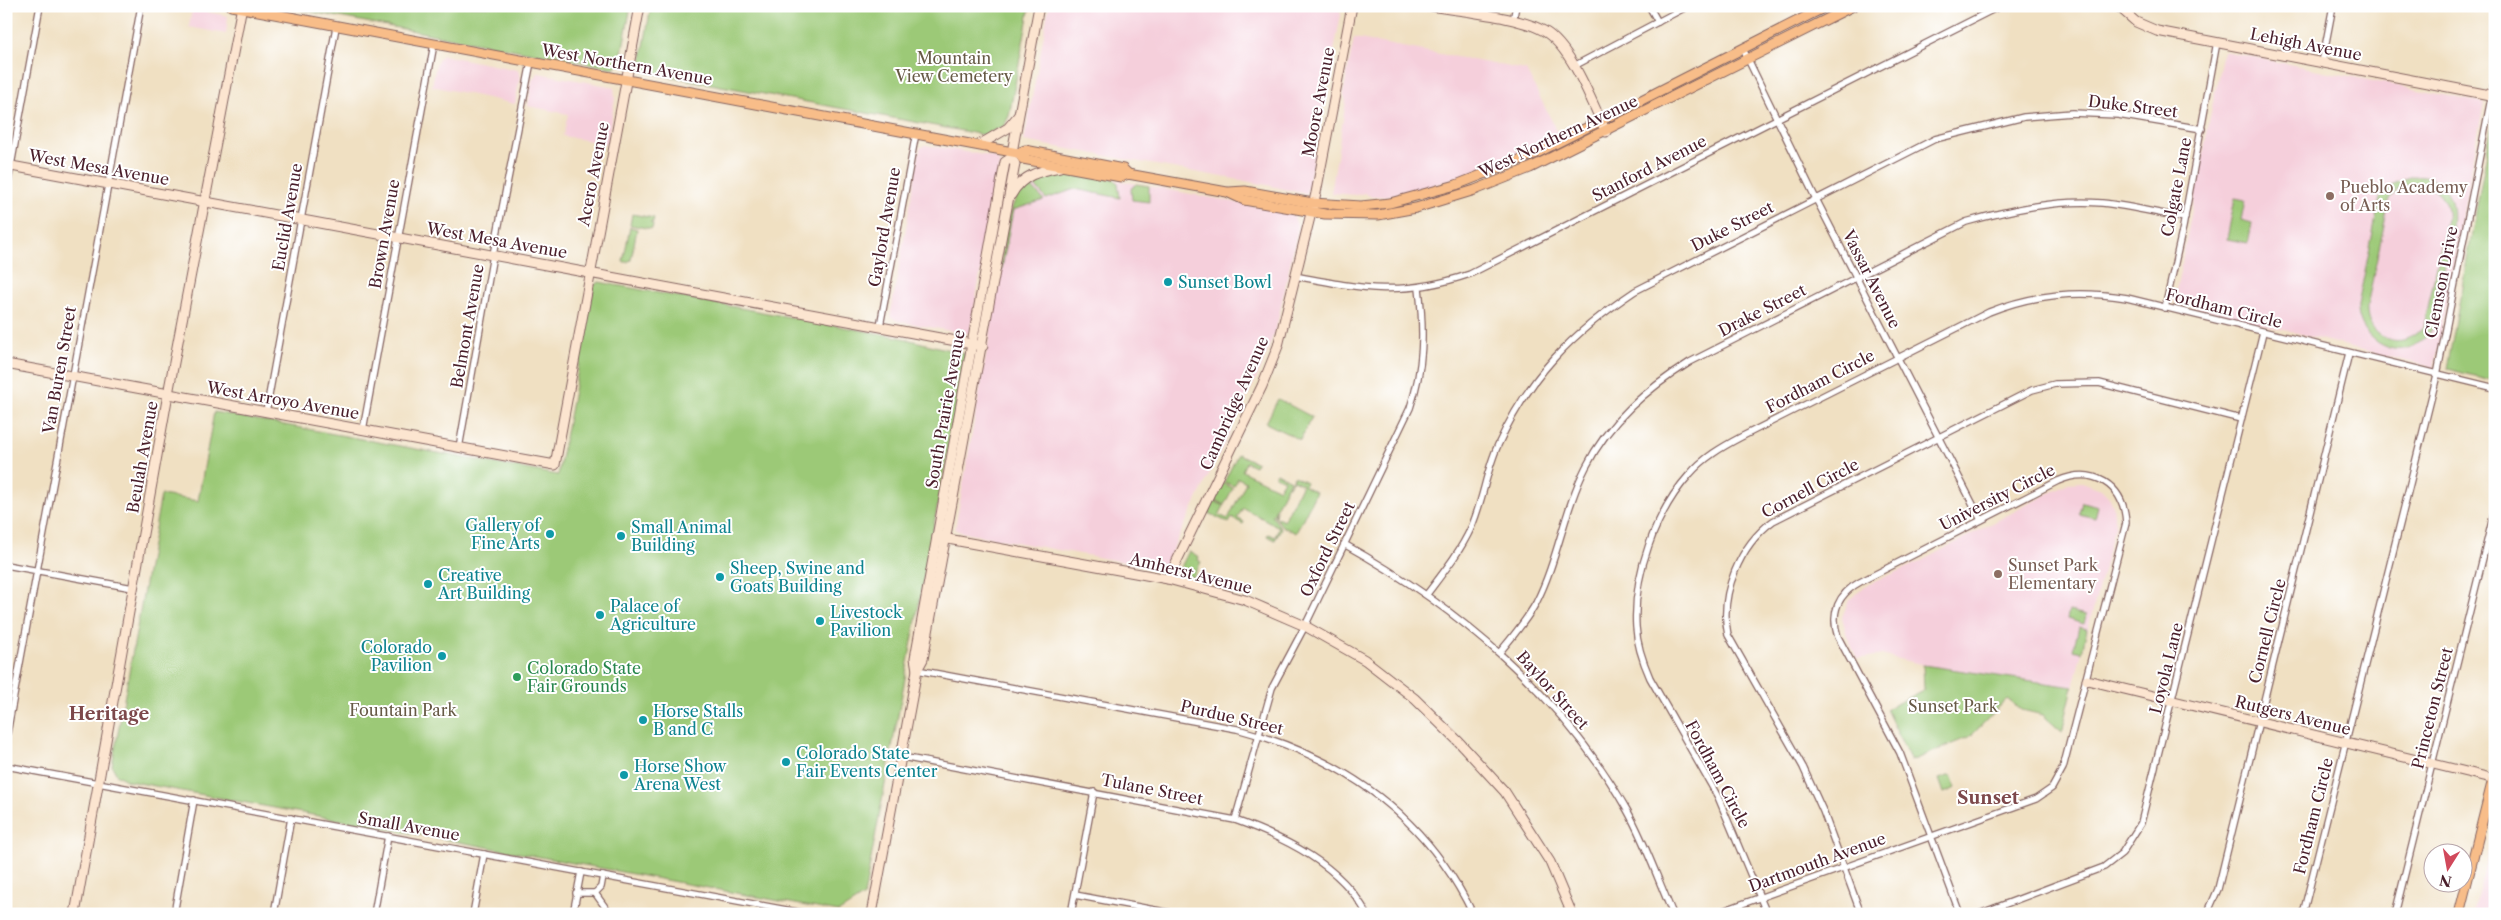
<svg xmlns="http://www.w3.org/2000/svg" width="2501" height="920" font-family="'Libre Caslon Text',serif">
<rect width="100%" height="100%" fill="#fff"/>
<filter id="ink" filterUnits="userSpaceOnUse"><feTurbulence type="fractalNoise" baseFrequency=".02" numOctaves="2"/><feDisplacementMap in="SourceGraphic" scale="10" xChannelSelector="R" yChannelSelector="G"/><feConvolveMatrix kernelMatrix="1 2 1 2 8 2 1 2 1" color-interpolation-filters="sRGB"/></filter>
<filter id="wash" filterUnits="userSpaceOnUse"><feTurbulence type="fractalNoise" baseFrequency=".0096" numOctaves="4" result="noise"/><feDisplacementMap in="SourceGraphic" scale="20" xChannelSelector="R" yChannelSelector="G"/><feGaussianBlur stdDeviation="1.12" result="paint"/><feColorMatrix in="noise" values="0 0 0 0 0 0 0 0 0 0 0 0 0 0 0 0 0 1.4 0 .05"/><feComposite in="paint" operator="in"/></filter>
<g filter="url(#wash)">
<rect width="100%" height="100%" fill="#f0e0c2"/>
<!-- built -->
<g fill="#f5cfdb">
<polygon points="1049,6 1318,6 1339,10 1341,14 1307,193 1305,194 1267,185 1024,141"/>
<polygon points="192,9 228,16 226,34 189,27"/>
<polygon points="1354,38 1526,70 1559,135 1497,164 1432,186 1394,195 1372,197 1364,193 1356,195 1331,193 1346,101 1343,94"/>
<polygon points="2223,51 2484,103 2434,368 2174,302"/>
<polygon points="442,55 518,70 520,77 515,104 432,86 436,64"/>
<polygon points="538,73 614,87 615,98 607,144 563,136 568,114 528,106 532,80"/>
<polygon points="925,145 995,157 1000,163 970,332 966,334 898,321 890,317 920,148"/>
<polygon points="1067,171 1287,212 1294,216 1298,228 1277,325 1261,369 1163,569 960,532 955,529 1012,209 1021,191 1032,178 1045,172"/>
<polygon points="2082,482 2101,489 2109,497 2113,505 2115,525 2073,687 1947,670 1881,655 1857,659 1847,636 1842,617 1849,600 1865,586 1919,562 2068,483"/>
<polygon points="2495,831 2495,914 2472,914 2487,862"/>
</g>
<!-- green -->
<g fill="#9cc977" stroke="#737451" fill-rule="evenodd">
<polygon points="280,6 631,6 620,63 613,68"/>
<polygon points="651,6 1030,6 1009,116 1004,126 984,135 646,72 641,63"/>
<polygon points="2495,108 2495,381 2447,369"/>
<polygon points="1061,171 1114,179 1118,183 1120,198 1075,189 1046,199 1031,181 1036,176"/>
<path d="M2412 176C2472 176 2450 239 2443 275 2440 293 2440 319 2428 334 2403 367 2356 342 2358 305L2380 198 2391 185ZM2417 183C2437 185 2449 200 2447 219L2424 326C2405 353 2365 340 2367 306L2389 201 2400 187Z"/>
<path d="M1027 182 1044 200 1013 210 1001 273H999C1005 243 1006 204 1027 182Z"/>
<polygon points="1136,184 1149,186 1149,202 1132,200 1131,189"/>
<polygon points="2235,198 2245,200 2241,220 2252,223 2248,243 2227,239"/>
<polygon points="632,214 654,218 653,222 650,222 653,224 652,229 630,225"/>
<polygon points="630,227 637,229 631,260 627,262 623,262"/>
<polygon points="599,282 898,337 966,354 864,896 839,912 128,781 117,775 112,766 161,495 198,501 214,412 558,475 594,285"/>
<polygon points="1278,399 1312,417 1300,440 1266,423"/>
<polygon points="1238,454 1257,463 1255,466 1246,462 1242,471 1279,489 1284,480 1275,476 1277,473 1290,480 1272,516 1281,528 1275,540 1267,536 1268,534 1275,537 1279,527 1243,508 1237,518 1244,522 1243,524 1232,518 1229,523 1208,513 1214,501 1224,506 1219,515 1228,519 1246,482 1238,478 1234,486 1224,482"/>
<polygon points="1294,476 1306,482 1304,486 1316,492 1296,533 1282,526 1274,516 1276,510 1275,517 1284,521 1302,484 1293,480 1288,487"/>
<polygon points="1223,483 1233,488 1224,505 1215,500"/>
<polygon points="2082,502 2098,506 2095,518 2079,514"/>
<polygon points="1189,551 1199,557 1198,560 1201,562 1193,577 1182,574 1180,569"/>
<polygon points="2069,611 2086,615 2084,624 2067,619"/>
<polygon points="2079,627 2087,629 2082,652 2073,650"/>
<polygon points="1923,665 2073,687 2062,732 2043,715 2022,710 2007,699 1971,736 1911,761 1886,709 1924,690"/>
<polygon points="1951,775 1956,788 1944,793 1939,779"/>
</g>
</g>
<g filter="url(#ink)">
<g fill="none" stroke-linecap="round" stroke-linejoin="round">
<defs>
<g id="street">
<polyline points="1649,6 1658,22"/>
<polyline points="1513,21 1516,6"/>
<polyline points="1743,49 1816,199 1981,520"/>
<polyline points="2322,63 2333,6"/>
<polyline points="1574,66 1688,6"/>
<polyline points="6,193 40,6"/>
<path d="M1295 276C1363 289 1403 297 1470 274L2000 6"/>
<polyline points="2165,308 2183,227 2217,42"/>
<polyline points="880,326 916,133"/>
<polyline points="266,412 336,27"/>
<polyline points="363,430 434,44"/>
<polyline points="459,448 493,255 531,62"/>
<path d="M1344 544C1458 607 1562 695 1627 810 1645 842 1658 880 1673 914"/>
<polyline points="6,565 133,588"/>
<path d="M1427 594C1443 573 1460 552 1471 528 1483 501 1486 471 1498 445 1530 375 1572 333 1635 291L1935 139 2024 117 2072 113 2118 115 2202 129"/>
<path d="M1500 652C1513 636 1526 621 1536 603 1558 560 1564 510 1586 467 1609 421 1647 389 1690 362L1966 222C2009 210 2057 199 2102 203 2130 206 2157 213 2185 218"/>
<path d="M917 670 1237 729C1342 757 1425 814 1473 914"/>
<polyline points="6,739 141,6"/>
<path d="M902 757 1235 820C1285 838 1341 865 1367 914"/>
<polyline points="6,766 808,914"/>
<path d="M1235 820 1272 688 1305 626 1410 408C1424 367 1424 331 1419 288"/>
<polyline points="576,893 595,893 610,914"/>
<polyline points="595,893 601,887 603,876"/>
<polyline points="1075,895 1176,914"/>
<polyline points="174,914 194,800"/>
<polyline points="274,914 291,818"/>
<polyline points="374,914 388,836"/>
<polyline points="473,914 484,854"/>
<polyline points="573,914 581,872"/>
<polyline points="1071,914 1094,792"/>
<path d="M1714 914 2036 799 2052 788 2063 768 2126 523C2124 484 2093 466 2058 481L1860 582C1838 594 1830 613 1838 637L1900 753 1960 914"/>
<path d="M1767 914 1718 797 1650 678C1643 662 1637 645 1636 627 1633 575 1655 513 1689 475 1703 458 1722 447 1741 437L1989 312C2035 294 2078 290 2127 298L2495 388"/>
<path d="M1861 914 1823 811 1803 767 1728 635C1719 594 1740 545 1773 521L2032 390 2055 384 2099 383 2241 419"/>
<polyline points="1979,914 2104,867 2122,853 2141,823 2263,332"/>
<polyline points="2207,914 2218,889 2349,353"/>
<polyline points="2303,914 2437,375 2495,78"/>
<polyline points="2395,914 2495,509"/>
</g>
<g id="secondary">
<path d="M1432 6C1463 12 1518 16 1544 31 1572 47 1592 103 1606 132"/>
<polyline points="2118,6 2136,22 2157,31 2495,96"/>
<polyline points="979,145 1008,128 1018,116"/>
<polyline points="6,165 983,346"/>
<path d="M1011 195C1022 175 1039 171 1060 167"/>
<polyline points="6,364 555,465 640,6"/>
<polyline points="937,537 1168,579 1245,600 1305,626 1365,660 1414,698 1459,742 1505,792 1550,862 1572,914"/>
<polyline points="1168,579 1262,386 1278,346 1316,193 1352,6"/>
<polyline points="917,670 923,659 1015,164 1011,158 1039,6"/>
<polyline points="2087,680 2495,779"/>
<polyline points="75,914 168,394 242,6"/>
<polyline points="872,914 917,670 915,658 1005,162 1011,158"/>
</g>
<g id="primary">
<polyline points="231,6 1018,153 1025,150 1123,169 1128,174"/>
<polyline points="1018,153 1023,159 1121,177 1128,174 1227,192 1244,200 1325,214 1378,215 1416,208 1475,190 1530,168 1853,6"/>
<polyline points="1229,192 1245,191 1313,203 1361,206 1390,203 1456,185 1537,153 1827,6"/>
<polyline points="2459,914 2495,771"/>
</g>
</defs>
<!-- street casing -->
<use href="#street" stroke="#846360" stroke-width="8"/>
<!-- secondary casing -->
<use href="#secondary" stroke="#846360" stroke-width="11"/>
<!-- primary casing -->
<use href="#primary" stroke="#846360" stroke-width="11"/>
<!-- street -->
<use href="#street" stroke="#fff" stroke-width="5.5"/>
<!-- secondary -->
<use href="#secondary" stroke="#fce5d0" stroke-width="9"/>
<!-- primary -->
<use href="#primary" stroke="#f8bd89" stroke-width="9"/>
</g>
</g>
<!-- markers -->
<g fill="#8d6e63" stroke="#fff" stroke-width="2">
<circle cx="2330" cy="196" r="5"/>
<circle cx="1998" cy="574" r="5"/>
</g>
<g fill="#0f9aa8" stroke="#fff" stroke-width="2">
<circle cx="1168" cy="282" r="5"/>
<circle cx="550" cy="534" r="5"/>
<circle cx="621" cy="536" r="5"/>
<circle cx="720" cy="577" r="5"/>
<circle cx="428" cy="584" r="5"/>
<circle cx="600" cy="615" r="5"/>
<circle cx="820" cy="621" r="5"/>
<circle cx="442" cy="656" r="5"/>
<circle cx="643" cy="720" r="5"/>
<circle cx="786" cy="762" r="5"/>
<circle cx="624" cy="775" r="5"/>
</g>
<circle fill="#2e9e5b" stroke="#fff" stroke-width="2" cx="517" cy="677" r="5"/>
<g text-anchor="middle" stroke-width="4" stroke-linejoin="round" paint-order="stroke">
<!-- street labels -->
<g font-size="16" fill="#4a1f2b" stroke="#fff">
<text transform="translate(2306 44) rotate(11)" y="6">Lehigh Avenue</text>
<text transform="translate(627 64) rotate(10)" y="6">West Northern Avenue</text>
<text transform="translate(1318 102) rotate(-79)" y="6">Moore Avenue</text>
<text transform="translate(2133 106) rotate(7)" y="6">Duke Street</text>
<text transform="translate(1558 136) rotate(-25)" y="6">West Northern Avenue</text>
<text transform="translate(99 167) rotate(10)" y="6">West Mesa Avenue</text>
<text transform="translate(1649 168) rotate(-27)" y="6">Stanford Avenue</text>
<text transform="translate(593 174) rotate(-79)" y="6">Acero Avenue</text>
<text transform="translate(2176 187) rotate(-79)" y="6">Colgate Lane</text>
<text transform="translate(287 217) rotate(-80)" y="6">Euclid Avenue</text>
<text transform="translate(1732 226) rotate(-27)" y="6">Duke Street</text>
<text transform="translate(884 227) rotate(-80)" y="6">Gaylord Avenue</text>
<text transform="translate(384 234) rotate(-80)" y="6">Brown Avenue</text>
<text transform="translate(497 240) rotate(10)" y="6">West Mesa Avenue</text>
<text transform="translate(1872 279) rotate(63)" y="6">Vassar Avenue</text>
<text transform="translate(2441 282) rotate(-79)" y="6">Clemson Drive</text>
<text transform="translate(2224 308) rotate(14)" y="6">Fordham Circle</text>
<text transform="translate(1762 310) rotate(-27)" y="6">Drake Street</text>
<text transform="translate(467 326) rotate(-80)" y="6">Belmont Avenue</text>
<text transform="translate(59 370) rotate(-80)" y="6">Van Buren Street</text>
<text transform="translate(1820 381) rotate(-27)" y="6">Fordham Circle</text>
<text transform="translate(283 400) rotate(10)" y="6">West Arroyo Avenue</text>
<text transform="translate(1234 403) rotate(-66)" y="6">Cambridge Avenue</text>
<text transform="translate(945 409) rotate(-80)" y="6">South Prairie Avenue</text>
<text transform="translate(142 457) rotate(-80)" y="6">Beulah Avenue</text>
<text transform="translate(1810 488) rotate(-28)" y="6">Cornell Circle</text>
<text transform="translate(1997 497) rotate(-27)" y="6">University Circle</text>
<text transform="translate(1327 549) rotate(-64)" y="6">Oxford Street</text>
<text transform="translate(1191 573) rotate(14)" y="6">Amherst Avenue</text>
<text transform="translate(2267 631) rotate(-76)" y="6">Cornell Circle</text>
<text transform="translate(2166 668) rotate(-76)" y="6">Loyola Lane</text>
<text transform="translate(1553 690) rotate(48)" y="6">Baylor Street</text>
<text transform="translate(2432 708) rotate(-76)" y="6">Princeton Street</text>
<text transform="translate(2293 715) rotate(14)" y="6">Rutgers Avenue</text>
<text transform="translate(1232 717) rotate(13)" y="6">Purdue Street</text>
<text transform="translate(1718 774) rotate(62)" y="6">Fordham Circle</text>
<text transform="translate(1152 789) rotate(11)" y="6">Tulane Street</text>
<text transform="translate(2313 816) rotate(-76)" y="6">Fordham Circle</text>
<text transform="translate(409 826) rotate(10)" y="6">Small Avenue</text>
<text transform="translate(1817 862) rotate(-20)" y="6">Dartmouth Avenue</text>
</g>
<!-- park labels -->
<g font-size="16" fill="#675a46" stroke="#fff">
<text x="954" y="64">Mountain<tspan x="954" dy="18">View Cemetery</tspan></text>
<text x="1953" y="712">Sunset Park</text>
<text x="403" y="716">Fountain Park</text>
</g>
<!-- education labels -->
<g font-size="16" fill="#785e54" stroke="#fff" text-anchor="start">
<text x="2340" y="193">Pueblo Academy<tspan x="2340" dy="18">of Arts</tspan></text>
<text x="2008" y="571">Sunset Park<tspan x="2008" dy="18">Elementary</tspan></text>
</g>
<!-- culture labels -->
<g font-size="16" fill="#0d838f" stroke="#fff" text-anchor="start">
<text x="1178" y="288">Sunset Bowl</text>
<text x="540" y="531" text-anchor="end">Gallery of<tspan x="540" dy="18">Fine Arts</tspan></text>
<text x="631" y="533">Small Animal<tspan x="631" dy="18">Building</tspan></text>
<text x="730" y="574">Sheep, Swine and<tspan x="730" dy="18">Goats Building</tspan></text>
<text x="438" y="581">Creative<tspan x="438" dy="18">Art Building</tspan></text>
<text x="610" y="612">Palace of<tspan x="610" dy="18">Agriculture</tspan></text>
<text x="830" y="618">Livestock<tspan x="830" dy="18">Pavilion</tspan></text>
<text x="432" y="653" text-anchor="end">Colorado<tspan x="432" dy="18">Pavilion</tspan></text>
<text x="653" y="717">Horse Stalls<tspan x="653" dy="18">B and C</tspan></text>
<text x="796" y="759">Colorado State<tspan x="796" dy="18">Fair Events Center</tspan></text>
<text x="634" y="772">Horse Show<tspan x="634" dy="18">Arena West</tspan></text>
</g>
<!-- leisure labels -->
<g font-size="16" fill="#27864d" stroke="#fff" text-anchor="start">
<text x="527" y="674">Colorado State<tspan x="527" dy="18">Fair Grounds</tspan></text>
</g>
<!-- neighbourhood labels -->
<g font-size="18" font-weight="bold" fill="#7d484b" stroke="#fff">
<text x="109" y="720">Heritage</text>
<text x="1988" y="804">Sunset</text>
</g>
</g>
<!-- margin -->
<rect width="2501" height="920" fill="none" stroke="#fff" stroke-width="25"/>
<!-- north arrow -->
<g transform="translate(2448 868) rotate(191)"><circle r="24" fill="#ffffff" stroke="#b7a5aa"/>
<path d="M0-4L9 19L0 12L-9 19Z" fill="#d1495b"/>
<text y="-8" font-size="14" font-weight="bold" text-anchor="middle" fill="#4a1f2b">N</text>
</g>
</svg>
